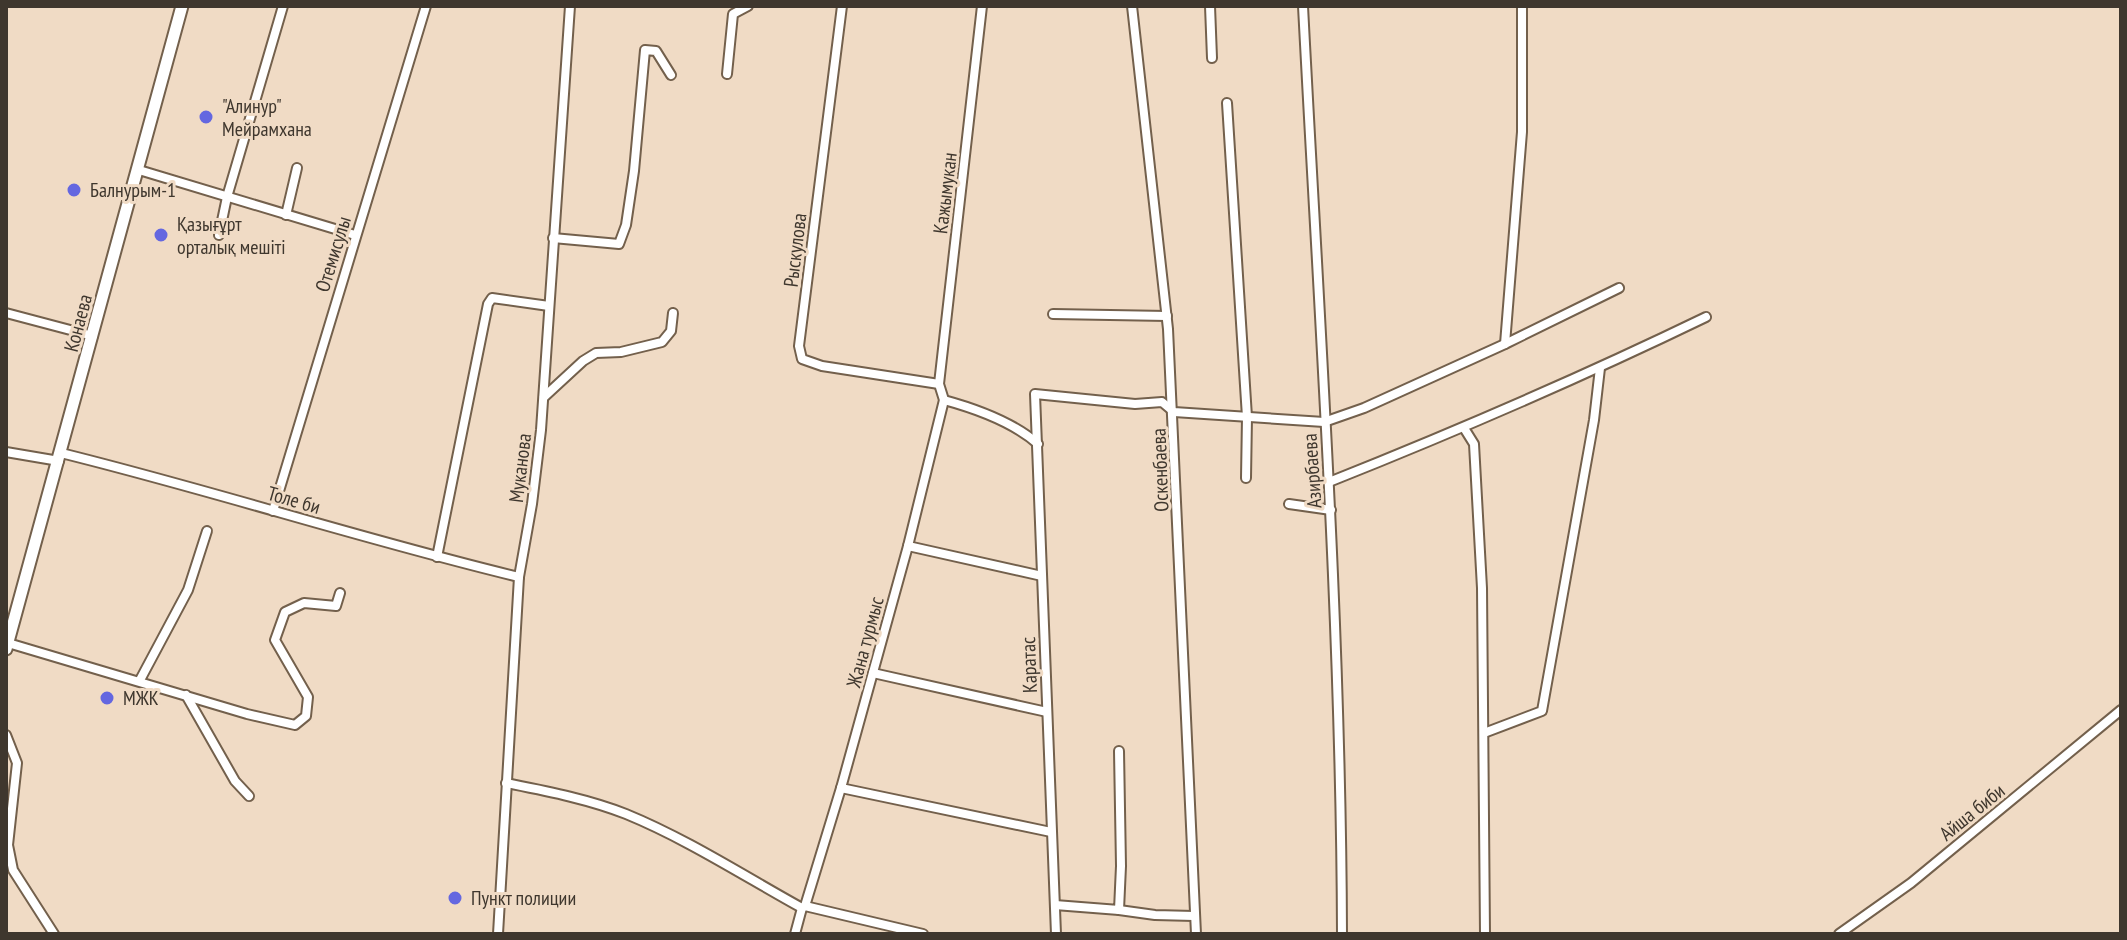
<svg xmlns="http://www.w3.org/2000/svg" width="2127" height="940" font-family="'PT Sans Narrow',sans-serif">
<rect width="100%" height="100%" fill="#f0dbc5"/>
<g fill="none" stroke-linecap="round" stroke-linejoin="round">
<defs>
<g id="minor">
<polyline points="842,6 799,346 802,359 822,366 939,384"/>
<polyline points="1132,6 1168,329 1196,934"/>
<polyline points="1210,6 1212,58"/>
<path d="M1303 6C1319 315 1341 624 1342 934"/>
<polyline points="727,74 733,14 748,6"/>
<polyline points="1227,103 1247,417 1246,478"/>
<polyline points="139,170 355,235"/>
<polyline points="286,215 297,168"/>
<polyline points="219,235 227,197 283,6"/>
<polyline points="553,238 619,244 626,225 634,171 645,50 656,51 671,75"/>
<polyline points="6,313 93,336"/>
<polyline points="1053,314 1167,316"/>
<polyline points="1505,344 1522,132 1522,6"/>
<polyline points="544,397 583,361 596,353 621,352 662,342 671,331 673,313"/>
<path d="M944 400C977 409 1013 422 1038 444"/>
<polyline points="1464,428 1474,444 1482,588 1485,934"/>
<polyline points="6,452 59,461"/>
<path d="M61 453C215 491 365 540 519 577"/>
<path d="M1329 482C1457 431 1582 377 1706 317"/>
<polyline points="1289,504 1331,510"/>
<polyline points="273,511 426,6"/>
<polyline points="908,546 1042,576"/>
<polyline points="437,557 488,304 492,298 549,306"/>
<polyline points="8,643 247,714 295,725 306,716 308,697 275,640 285,612 304,603 336,606 340,593"/>
<polyline points="873,673 1047,712"/>
<polyline points="140,680 188,590 207,531"/>
<polyline points="186,695 235,781 249,796"/>
<polyline points="1484,733 1542,711 1594,420 1600,368"/>
<polyline points="6,735 17,763 8,845 13,870 54,934"/>
<path d="M506 783C546 791 588 799 626 814 687 839 744 876 802 908L805 906 923 934"/>
<polyline points="841,788 1051,832"/>
<polyline points="1055,905 1119,910 1121,866 1119,751"/>
<polyline points="805,906 841,788 908,546 944,400 939,384 982,6"/>
<polyline points="1119,910 1155,915 1194,916"/>
<polyline points="498,934 519,577 532,504 541,430 570,6"/>
<polyline points="795,934 802,908"/>
<polyline points="1056,934 1035,394 1135,404 1162,402 1174,412 1324,422 1364,408 1505,344 1619,288"/>
<polyline points="1839,934 1911,883 2121,710"/>
</g>
<polyline id="secondary" points="6,649 182,6"/>
</defs>
<!-- minor casing -->
<use href="#minor" stroke="#73604c" stroke-width="12"/>
<!-- secondary casing -->
<use href="#secondary" stroke="#73604c" stroke-width="15"/>
<!-- minor -->
<use href="#minor" stroke="#fff" stroke-width="8"/>
<!-- secondary -->
<use href="#secondary" stroke="#fff" stroke-width="11"/>
</g>
<!-- markers -->
<g fill="#6467e0" stroke="#f0dbc5" stroke-width="3">
<circle cx="206" cy="117" r="8"/>
<circle cx="74" cy="190" r="8"/>
<circle cx="161" cy="235" r="8"/>
<circle cx="107" cy="698" r="8"/>
<circle cx="455" cy="898" r="8"/>
</g>
<g text-anchor="middle" stroke-width="6" stroke-linejoin="round" paint-order="stroke">
<!-- poi labels -->
<g font-size="20" fill="#3f372e" stroke="#f0dbc5" text-anchor="start">
<text x="222" y="113">"Алинур"<tspan x="222" dy="23">Мейрамхана</tspan></text>
<text x="90" y="197">Балнурым-1</text>
<text x="177" y="231">Қазығұрт<tspan x="177" dy="23">орталық мешіті</tspan></text>
<text x="123" y="705">МЖК</text>
<text x="471" y="905">Пункт полиции</text>
</g>
<!-- street labels -->
<g font-size="20" fill="#3f372e" stroke="#f0dbc5">
<text transform="translate(945 193) rotate(-83)" y="7">Кажымукан</text>
<text transform="translate(795 250) rotate(-83)" y="7">Рыскулова</text>
<text transform="translate(333 254) rotate(-73)" y="7">Отемисулы</text>
<text transform="translate(78 323) rotate(-75)" y="7">Конаева</text>
<text transform="translate(520 468) rotate(-83)" y="7">Муканова</text>
<text transform="translate(1160 470) rotate(-92)" y="7">Оскенбаева</text>
<text transform="translate(1312 471) rotate(-94)" y="7">Азирбаева</text>
<text transform="translate(294 500) rotate(16)" y="7">Толе би</text>
<text transform="translate(865 642) rotate(-75)" y="7">Жана турмыс</text>
<text transform="translate(1029 665) rotate(-92)" y="7">Каратас</text>
<text transform="translate(1972 812) rotate(-39)" y="7">Айша биби</text>
</g>
</g>
<!-- border -->
<rect width="2127" height="940" fill="none" stroke="#3f372e" stroke-width="16"/>
</svg>
